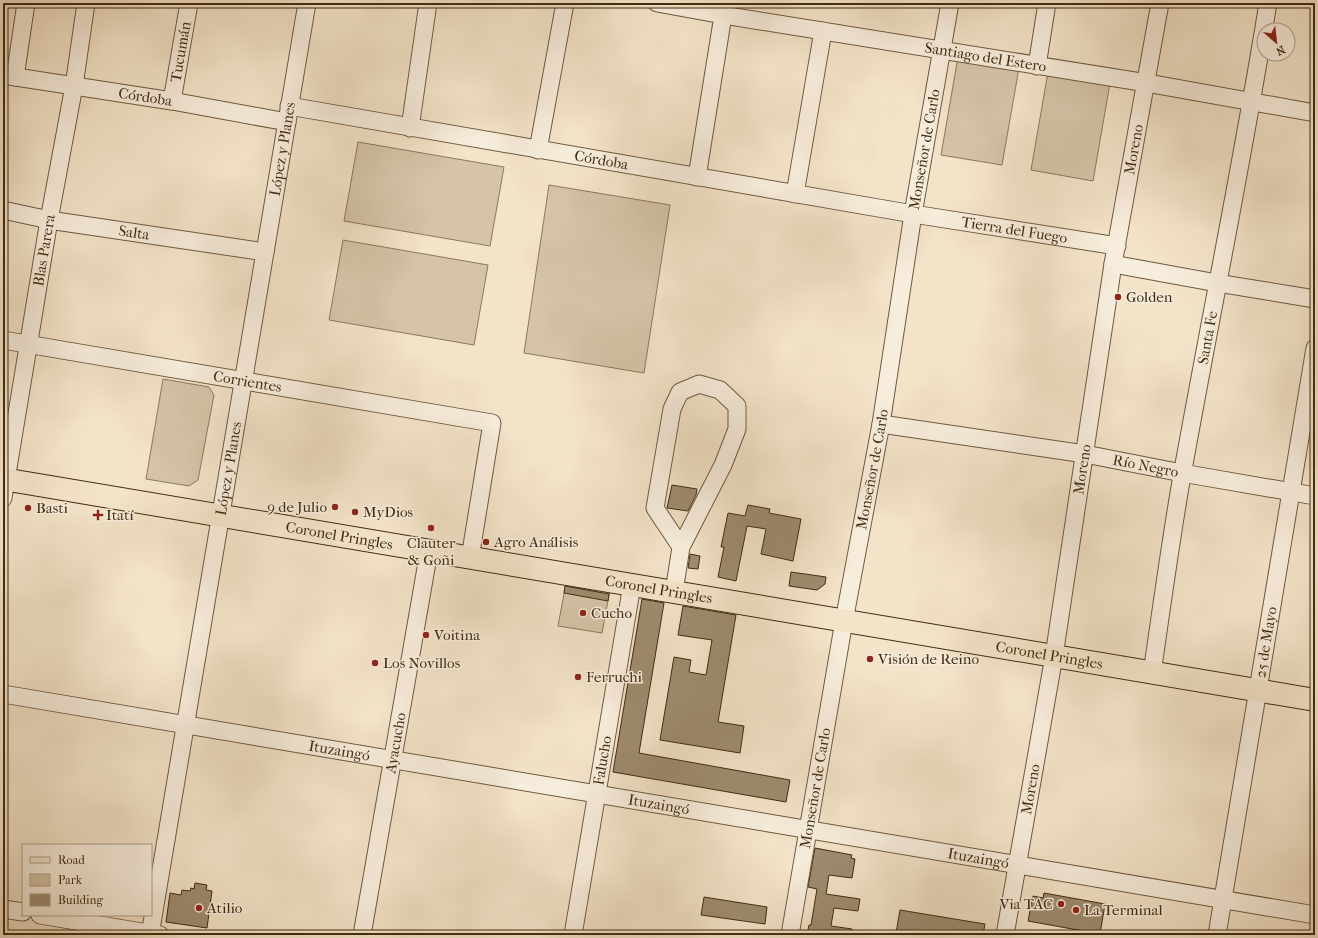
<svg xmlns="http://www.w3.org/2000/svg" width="1318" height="938" font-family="'IM FELL French Canon',serif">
<rect width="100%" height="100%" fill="#f3e3c9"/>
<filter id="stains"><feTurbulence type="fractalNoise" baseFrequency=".005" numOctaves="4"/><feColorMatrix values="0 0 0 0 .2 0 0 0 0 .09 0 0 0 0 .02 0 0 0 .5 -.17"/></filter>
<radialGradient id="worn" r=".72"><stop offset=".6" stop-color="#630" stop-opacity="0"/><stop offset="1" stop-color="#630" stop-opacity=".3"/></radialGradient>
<!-- green -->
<g fill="#d5c4a9" stroke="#8b785c">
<polygon points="958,57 1019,68 1002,165 941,155"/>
<polygon points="1048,72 1110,83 1093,181 1031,170"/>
<polygon points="358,142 504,167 490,246 344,221"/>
<polygon points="549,185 670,205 644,373 524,353"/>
<polygon points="343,240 488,265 474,345 329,320"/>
<polygon points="163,379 209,387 214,395 198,480 189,486 146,479"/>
<polygon points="566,583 610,590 602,633 558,626"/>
</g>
<!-- building -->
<g fill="#9e8b70" stroke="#412c0f">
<polygon points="672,485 697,489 696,495 688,511 667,508"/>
<polygon points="748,505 770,509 769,513 801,519 793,561 761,554 766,529 747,526 736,581 718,577 724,547 721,547 728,513 745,516"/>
<polygon points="690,554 700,556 698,569 688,568"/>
<polygon points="791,572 826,577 825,584 817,590 789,586"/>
<polygon points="565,586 609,594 608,601 564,593"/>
<polygon points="642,599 664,603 639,753 790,780 786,802 613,772"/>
<polygon points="683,606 736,615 718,722 744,726 740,753 660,740 674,657 691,660 689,672 706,675 712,640 678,635"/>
<polygon points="815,848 852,855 851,858 855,859 852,878 829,875 826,894 860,899 858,911 834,908 831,926 852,929 852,935 807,935 809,925 811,925 817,889 808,887"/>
<polygon points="195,883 207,885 206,890 212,891 207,928 166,922 170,893 181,895 182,890 190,891 191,888 194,889"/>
<polygon points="1044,893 1105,904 1100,934 1028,921 1033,896 1043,898"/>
<polygon points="704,897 767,907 765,924 701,915"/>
<polygon points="900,910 985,924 983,935 910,935 896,933"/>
</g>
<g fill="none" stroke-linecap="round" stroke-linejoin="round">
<defs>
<g id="minor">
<path id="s1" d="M657 3 723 15 1147 83 1315 113"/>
<polyline points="1037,66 1047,3"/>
<path id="s2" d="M3 75 172 101 287 122"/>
<polyline points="15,77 26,3"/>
<path id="s3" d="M172 101 189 3"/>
<path id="s4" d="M289 106 913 214 1117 246"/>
<polyline points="410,128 428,3"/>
<polyline points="538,150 565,3"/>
<polyline points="697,177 725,3"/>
<polyline points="795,194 823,31"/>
<path id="s5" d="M3 210 49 220 265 252"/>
<polyline points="1113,264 1217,283 1315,299"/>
<path id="s6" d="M3 340 492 423 470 558"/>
<path id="s7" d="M881 424 1085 454 1182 473 1315 496"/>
<path id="s8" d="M3 498 49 220 74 86 86 3"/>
<polyline points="674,592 681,547 723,465 737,429 737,406 720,390 699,384 680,392 672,409 655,508 681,547"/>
<path id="s9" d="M1152 673C1162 605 1171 537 1183 470 1211 314 1243 159 1268 3"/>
<path id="s10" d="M3 694 1315 915"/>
<polyline points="3,909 23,912"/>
<polyline points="40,915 160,935"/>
<path id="s11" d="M150 935 307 3"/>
<path id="s12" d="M362 935 429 551"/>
<path id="s13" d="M573 935 632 585"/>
<path id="s14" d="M790 935 844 621 881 424 913 214 950 3"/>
<path id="s15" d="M1005 935 1054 656 1113 264 1160 3"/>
<path id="s16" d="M1217 935 1315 348"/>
</g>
<g id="major">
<path id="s17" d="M3 479 1315 700"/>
</g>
</defs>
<!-- minor casing -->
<use href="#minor" stroke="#6e5a3e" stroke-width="19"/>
<!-- major casing -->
<use href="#major" stroke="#412c0f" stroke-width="24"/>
<!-- minor -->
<use href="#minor" stroke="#f7eddc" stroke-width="17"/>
<!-- major -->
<use href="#major" stroke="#f3e3c9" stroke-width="22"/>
</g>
<!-- markers -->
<g fill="#8f2418" stroke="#f7eddc" stroke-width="1.5">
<circle cx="1118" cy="297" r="4"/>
<circle cx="335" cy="507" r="4"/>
<circle cx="28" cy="508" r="4"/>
<circle cx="355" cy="512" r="4"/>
<path d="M96 509h4v4h4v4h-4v4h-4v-4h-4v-4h4z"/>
<circle cx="431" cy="528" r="4"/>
<circle cx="486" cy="542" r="4"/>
<circle cx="583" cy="613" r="4"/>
<circle cx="426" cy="635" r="4"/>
<circle cx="870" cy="659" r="4"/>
<circle cx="375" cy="663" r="4"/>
<circle cx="578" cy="677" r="4"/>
<circle cx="1061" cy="904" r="4"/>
<circle cx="199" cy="908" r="4"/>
<circle cx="1076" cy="910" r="4"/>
</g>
<g text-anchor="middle" stroke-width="3" stroke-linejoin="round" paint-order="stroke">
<!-- street labels -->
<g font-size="15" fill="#412c0f" stroke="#f7eddc">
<text dy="5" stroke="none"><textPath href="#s3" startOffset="50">Tucumán</textPath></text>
<text dy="5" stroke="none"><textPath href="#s1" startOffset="333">Santiago del Estero</textPath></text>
<text dy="5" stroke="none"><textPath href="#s2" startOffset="144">Córdoba</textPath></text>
<text dy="5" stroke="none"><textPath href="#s15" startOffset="796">Moreno</textPath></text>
<text dy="5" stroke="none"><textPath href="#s11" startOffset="797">López y Planes</textPath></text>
<text dy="5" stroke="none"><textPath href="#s14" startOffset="797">Monseñor de Carlo</textPath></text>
<text dy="5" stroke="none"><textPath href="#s4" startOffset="317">Córdoba</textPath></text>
<text dy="5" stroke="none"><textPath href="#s4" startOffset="736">Tierra del Fuego</textPath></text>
<text dy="5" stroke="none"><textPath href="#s5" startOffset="133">Salta</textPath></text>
<text dy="5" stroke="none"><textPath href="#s8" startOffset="251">Blas Parera</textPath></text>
<text dy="5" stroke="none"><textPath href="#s9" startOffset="340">Santa Fe</textPath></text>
<text dy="5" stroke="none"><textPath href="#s6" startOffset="248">Corrientes</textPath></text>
<text dy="5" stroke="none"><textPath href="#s7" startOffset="268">Río Negro</textPath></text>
<text dy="5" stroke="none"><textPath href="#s11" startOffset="473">López y Planes</textPath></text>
<text dy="5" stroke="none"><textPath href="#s14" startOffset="473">Monseñor de Carlo</textPath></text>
<text dy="5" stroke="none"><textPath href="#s15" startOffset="472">Moreno</textPath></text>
<text dy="5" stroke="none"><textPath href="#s17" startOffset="341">Coronel Pringles</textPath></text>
<text dy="5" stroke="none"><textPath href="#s17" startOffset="665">Coronel Pringles</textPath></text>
<text dy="5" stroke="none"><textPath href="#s16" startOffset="297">25 de Mayo</textPath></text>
<text dy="5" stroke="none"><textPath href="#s17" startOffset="1061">Coronel Pringles</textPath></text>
<text dy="5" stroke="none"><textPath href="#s12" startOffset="195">Ayacucho</textPath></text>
<text dy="5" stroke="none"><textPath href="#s10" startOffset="341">Ituzaingó</textPath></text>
<text dy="5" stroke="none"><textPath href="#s13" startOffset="177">Falucho</textPath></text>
<text dy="5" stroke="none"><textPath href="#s14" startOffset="149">Monseñor de Carlo</textPath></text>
<text dy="5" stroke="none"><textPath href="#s15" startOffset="148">Moreno</textPath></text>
<text dy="5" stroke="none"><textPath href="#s10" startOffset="665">Ituzaingó</textPath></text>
<text dy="5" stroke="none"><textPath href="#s10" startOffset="989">Ituzaingó</textPath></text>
</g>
<!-- poi labels -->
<g font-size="15" fill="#412c0f" stroke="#f7eddc" text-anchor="start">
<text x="1126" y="302">Golden</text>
<text x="327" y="512" text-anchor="end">9 de Julio</text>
<text x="36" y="513">Basti</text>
<text x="363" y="517">MyDios</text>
<text x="106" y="520">Itatí</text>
<text x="494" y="547">Agro Análisis</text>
<text x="431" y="548" text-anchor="middle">Clauter<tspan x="431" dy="17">&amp; Goñi</tspan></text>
<text x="591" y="618">Cucho</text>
<text x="434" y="640">Voitina</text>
<text x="878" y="664">Visión de Reino</text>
<text x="383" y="668">Los Novillos</text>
<text x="586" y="682">Ferruchi</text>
<text x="1053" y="909" text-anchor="end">Via TAC</text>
<text x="207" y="913">Atilio</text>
<text x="1084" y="915">La Terminal</text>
</g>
</g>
<!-- margin -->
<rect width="1318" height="938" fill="none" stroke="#f3e3c9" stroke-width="16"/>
<rect x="4" y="4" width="1310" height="930" fill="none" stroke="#412c0f" stroke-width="2"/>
<rect x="8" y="8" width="1302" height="922" fill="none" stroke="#412c0f"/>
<!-- legend -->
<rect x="22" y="844" width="130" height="72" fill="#f7eddc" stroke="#aea08a"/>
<rect x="30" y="857" width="20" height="6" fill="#f3e3c9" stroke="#aea08a"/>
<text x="58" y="864" font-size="12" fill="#412c0f">Road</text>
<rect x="30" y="874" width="20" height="12" fill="#d5c4a9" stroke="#aea08a"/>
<text x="58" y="884" font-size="12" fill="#412c0f">Park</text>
<rect x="30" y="894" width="20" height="12" fill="#9e8b70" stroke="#aea08a"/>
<text x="58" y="904" font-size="12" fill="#412c0f">Building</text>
<!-- north arrow -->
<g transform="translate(1276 42) rotate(152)"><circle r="19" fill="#f7eddc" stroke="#aea08a"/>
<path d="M0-3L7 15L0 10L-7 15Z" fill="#8f2418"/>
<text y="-6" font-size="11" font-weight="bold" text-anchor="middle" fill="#412c0f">N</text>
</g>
<rect width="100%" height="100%" filter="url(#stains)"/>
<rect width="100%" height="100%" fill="url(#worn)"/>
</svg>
